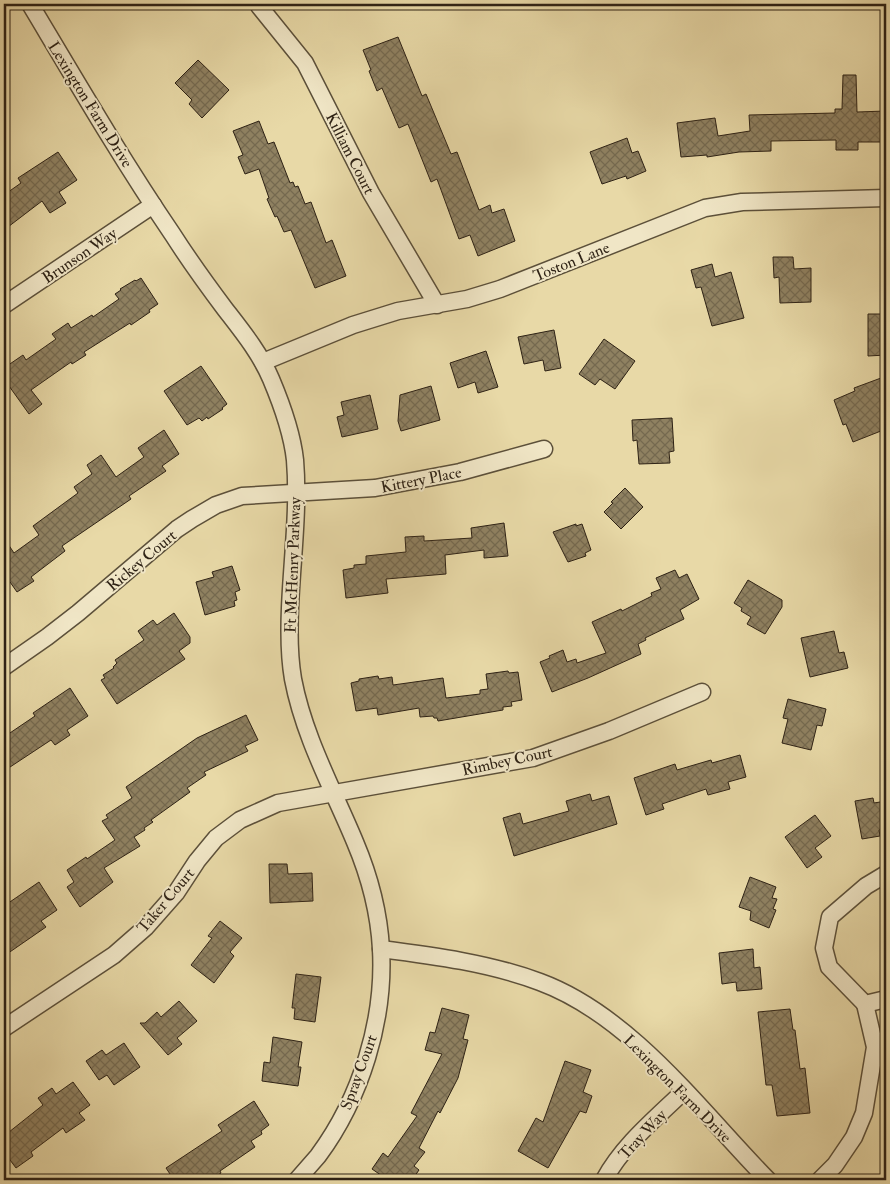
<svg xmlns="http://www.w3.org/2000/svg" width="890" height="1184" font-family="'IM FELL Double Pica',serif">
<defs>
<pattern id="building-cross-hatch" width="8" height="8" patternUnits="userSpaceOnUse" patternTransform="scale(1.25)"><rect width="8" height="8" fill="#8f8161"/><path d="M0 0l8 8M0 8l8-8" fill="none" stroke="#75694f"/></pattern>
</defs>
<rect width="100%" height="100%" fill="#e8d9a7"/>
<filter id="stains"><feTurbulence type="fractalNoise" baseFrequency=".004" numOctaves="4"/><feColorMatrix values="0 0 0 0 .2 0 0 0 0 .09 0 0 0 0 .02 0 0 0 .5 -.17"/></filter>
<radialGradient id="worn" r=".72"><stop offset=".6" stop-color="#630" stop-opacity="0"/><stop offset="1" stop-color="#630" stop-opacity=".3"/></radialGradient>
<!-- building -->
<g fill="url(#building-cross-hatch)" stroke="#2e2215">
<polygon points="398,37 422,96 426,94 451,154 457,152 479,210 490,205 492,213 504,209 515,241 478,256 470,235 459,239 437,179 431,182 408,124 399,128 382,88 377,91 369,71 371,70 363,50"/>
<polygon points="198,60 229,90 202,118 189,104 192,100 175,83"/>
<polygon points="843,75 856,75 857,112 886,111 886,142 858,142 858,150 836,150 836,140 771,141 771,151 739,152 707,157 707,155 681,157 677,123 715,118 718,136 750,131 749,115 835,113 835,109 842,109"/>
<polygon points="259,121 268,144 274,142 290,183 293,182 295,187 298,186 305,204 311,202 326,243 332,240 346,276 315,288 291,230 284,232 277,216 275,217 267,199 269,198 259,169 245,174 238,157 243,155 233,131"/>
<polygon points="627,138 632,153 638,151 646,171 627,179 626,176 602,184 590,152"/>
<polygon points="58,152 77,180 59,192 66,203 50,213 42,201 4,230 4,195 21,183 18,178"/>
<polygon points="773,257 793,257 794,269 811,268 811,302 780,303 779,277 774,278"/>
<polygon points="712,264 715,277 731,272 744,318 712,326 701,287 696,288 691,270"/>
<polygon points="141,278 158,304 149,310 150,312 131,325 130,323 84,352 86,355 72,364 71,362 31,390 42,404 29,414 4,379 4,368 23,355 26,360 56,339 52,334 68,323 71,328 92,315 93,317 119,299 115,294 121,290 120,289 135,280 136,281"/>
<polygon points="868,314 886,314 886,355 868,356"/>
<polygon points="554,330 561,368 545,371 543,360 524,364 518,337"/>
<polygon points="604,339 635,361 615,389 600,379 595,385 579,374"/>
<polygon points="486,351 498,387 478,393 475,382 458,388 450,363"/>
<polygon points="201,366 227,404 222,408 223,409 208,419 207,417 202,421 199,418 187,425 164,391"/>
<polygon points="881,378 886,391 886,429 853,442 846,424 843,425 834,400 855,391 854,388"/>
<polygon points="431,386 440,420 401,431 398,421 400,395"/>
<polygon points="370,395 378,429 342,437 337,417 344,415 341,402"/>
<polygon points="672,418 674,451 669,452 670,463 639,464 637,440 633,441 632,420"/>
<polygon points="164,430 179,454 162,466 166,471 129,496 131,499 62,546 65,551 31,577 34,581 17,592 10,582 4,587 4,538 14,553 39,535 33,526 78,493 74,487 92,474 87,465 101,455 116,477 144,457 138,448"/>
<polygon points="625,488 643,507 621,529 604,512 613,503 611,502"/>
<polygon points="504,523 508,556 484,558 484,550 445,555 446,574 386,579 388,593 346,598 343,570 354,568 354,565 366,564 366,556 406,552 405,537 424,536 424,541 472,538 471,528"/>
<polygon points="576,524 576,526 582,524 591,550 585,553 586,556 568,562 553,532"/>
<polygon points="232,566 240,590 235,592 237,600 234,601 235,606 205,615 196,582 214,577 212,572"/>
<polygon points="675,570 679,578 687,574 699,599 680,610 684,619 645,638 646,640 638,644 641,654 588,678 552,692 540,662 550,658 549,656 563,650 567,662 576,659 577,663 606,653 592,622 621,609 622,611 652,596 651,593 661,589 656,578"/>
<polygon points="748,580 782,600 782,607 765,634 747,624 751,617 741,611 742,608 734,603"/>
<polygon points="174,613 190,637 190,643 179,651 185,659 117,704 101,680 105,678 103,675 114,668 113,667 117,663 115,660 144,640 138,631 153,620 157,625"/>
<polygon points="834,631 839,653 844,652 848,668 810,677 801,638"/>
<polygon points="508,671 509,673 518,672 522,700 511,702 512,706 503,707 503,710 438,721 437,718 434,718 433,716 420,717 419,708 378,715 377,708 356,711 351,683 359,681 359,679 378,676 379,679 392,677 393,685 443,678 446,698 480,694 480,690 488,689 486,674"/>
<polygon points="70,688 88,716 67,730 70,735 55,745 51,740 4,771 4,737 35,716 33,713"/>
<polygon points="788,699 826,709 822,726 817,725 811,750 782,743 788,719 783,718"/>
<polygon points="246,715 258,740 245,746 248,751 204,772 206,775 187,788 190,792 151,820 153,822 144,828 145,830 134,837 140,846 104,868 113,882 80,907 67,887 74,882 67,870 86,857 87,859 115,840 102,821 108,818 106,815 132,798 126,787 197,738"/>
<polygon points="740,755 746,777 728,782 730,789 708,795 706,789 662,804 664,809 646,815 634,778 675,764 677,770 711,760 712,763"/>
<polygon points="590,794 592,801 609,796 617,824 514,856 503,818 520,813 523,824 569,811 566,801"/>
<polygon points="873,798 874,803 886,801 886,829 879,830 880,836 862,839 855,801"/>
<polygon points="815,815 831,836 815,848 822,857 807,868 785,837"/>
<polygon points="269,864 287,864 288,874 312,873 313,901 270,903"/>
<polygon points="750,877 776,887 772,898 777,899 773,909 776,910 769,928 750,920 751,911 739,907"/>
<polygon points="39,882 57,910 41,921 46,927 4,956 4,906"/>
<polygon points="220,921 242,938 230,952 234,956 214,983 191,965 212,938 208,936"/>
<polygon points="753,949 754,968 760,967 762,989 737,991 736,982 722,984 719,953"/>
<polygon points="296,974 321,977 315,1022 294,1019 295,1008 292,1008"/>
<polygon points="179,1001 197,1021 177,1038 182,1044 168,1055 140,1023 145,1023 157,1012 161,1017"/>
<polygon points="442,1008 469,1015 463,1039 468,1040 458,1078 440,1113 438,1111 419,1148 425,1152 414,1166 419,1170 412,1180 388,1180 372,1169 383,1153 388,1157 417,1116 411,1113 442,1054 425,1050 430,1032 435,1033"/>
<polygon points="790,1009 793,1030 795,1030 800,1069 805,1068 810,1113 777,1116 772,1085 766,1085 758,1012"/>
<polygon points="273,1037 302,1042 298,1067 301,1067 298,1086 262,1081 264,1062 270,1063"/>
<polygon points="124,1043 140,1067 114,1085 107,1075 99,1080 86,1061 102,1050 106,1055"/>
<polygon points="565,1061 591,1070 583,1092 592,1096 586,1113 580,1111 548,1168 518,1151 536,1118 543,1122"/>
<polygon points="73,1082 90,1105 79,1113 85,1120 66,1133 63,1128 31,1152 33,1156 16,1168 4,1152 4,1136 43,1105 38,1098 52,1088 56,1094"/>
<polygon points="254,1101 269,1125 261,1131 262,1134 251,1141 255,1147 220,1171 221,1173 210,1180 174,1180 166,1168 222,1131 218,1125"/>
</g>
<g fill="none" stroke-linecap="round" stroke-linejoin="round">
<defs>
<g id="minor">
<path d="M30 4C76 81 122 160 173 235 189 260 207 285 225 309 242 331 260 353 271 379 282 405 292 432 295 460 299 509 292 559 290 608 289 632 289 656 293 679 304 737 333 789 355 842 369 875 379 913 381 949 385 1020 361 1098 318 1156 311 1164 304 1172 297 1180"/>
<polyline points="259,6 305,63 371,193 437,305"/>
<polyline points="4,305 153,205"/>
<polyline points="263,362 353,325 398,311 467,299 500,289 705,208 742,202 886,198"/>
<polyline points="4,667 47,637 78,613 177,529 192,519 216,505 242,496 375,488 460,472 544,449"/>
<polyline points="886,874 866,886 830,917 824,948 829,967 865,1004 886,999"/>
<path d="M381 949C435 956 489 963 540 982 632 1016 702 1113 768 1180"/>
<polyline points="4,1028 114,955 146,927 176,893 197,861 216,838 240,820 278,803 533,758 609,731 702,692"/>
<path d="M604 1180C623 1145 655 1119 684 1091"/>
<polyline points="820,1180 835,1165 854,1137 864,1113 875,1047 865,1004"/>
</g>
</defs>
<!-- minor casing -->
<use href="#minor" stroke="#5c503a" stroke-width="19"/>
<!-- minor -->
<use href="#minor" stroke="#f0e6c6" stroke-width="16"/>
</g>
<g text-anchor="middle" stroke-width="4" stroke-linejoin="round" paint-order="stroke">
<!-- street labels -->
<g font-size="16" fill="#2e2215" stroke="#f0e6c6">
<text transform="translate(91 104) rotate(58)" y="6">Lexington Farm Drive</text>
<text transform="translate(351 153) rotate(63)" y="6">Killiam Court</text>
<text transform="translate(79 255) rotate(-34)" y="6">Brunson Way</text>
<text transform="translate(571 261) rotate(-22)" y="6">Toston Lane</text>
<text transform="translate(421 479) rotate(-11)" y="6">Kittery Place</text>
<text transform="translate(141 560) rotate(-40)" y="6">Rickey Court</text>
<text transform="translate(292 565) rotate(-88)" y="6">Ft McHenry Parkway</text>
<text transform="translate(507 760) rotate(-12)" y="6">Rimbey Court</text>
<text transform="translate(165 900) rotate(-50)" y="6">Taker Court</text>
<text transform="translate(358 1072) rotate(-70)" y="6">Spray Court</text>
<text transform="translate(678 1088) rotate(45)" y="6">Lexington Farm Drive</text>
<text transform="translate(642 1134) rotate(-47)" y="6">Tray Way</text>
</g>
</g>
<!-- margin -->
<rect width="890" height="1184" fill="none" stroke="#e8d9a7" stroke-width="20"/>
<rect x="5" y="5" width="880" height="1174" fill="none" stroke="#2e2215" stroke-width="2.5"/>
<rect x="10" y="10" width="870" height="1164" fill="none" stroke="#2e2215"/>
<rect width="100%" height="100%" filter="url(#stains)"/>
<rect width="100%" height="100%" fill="url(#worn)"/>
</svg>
